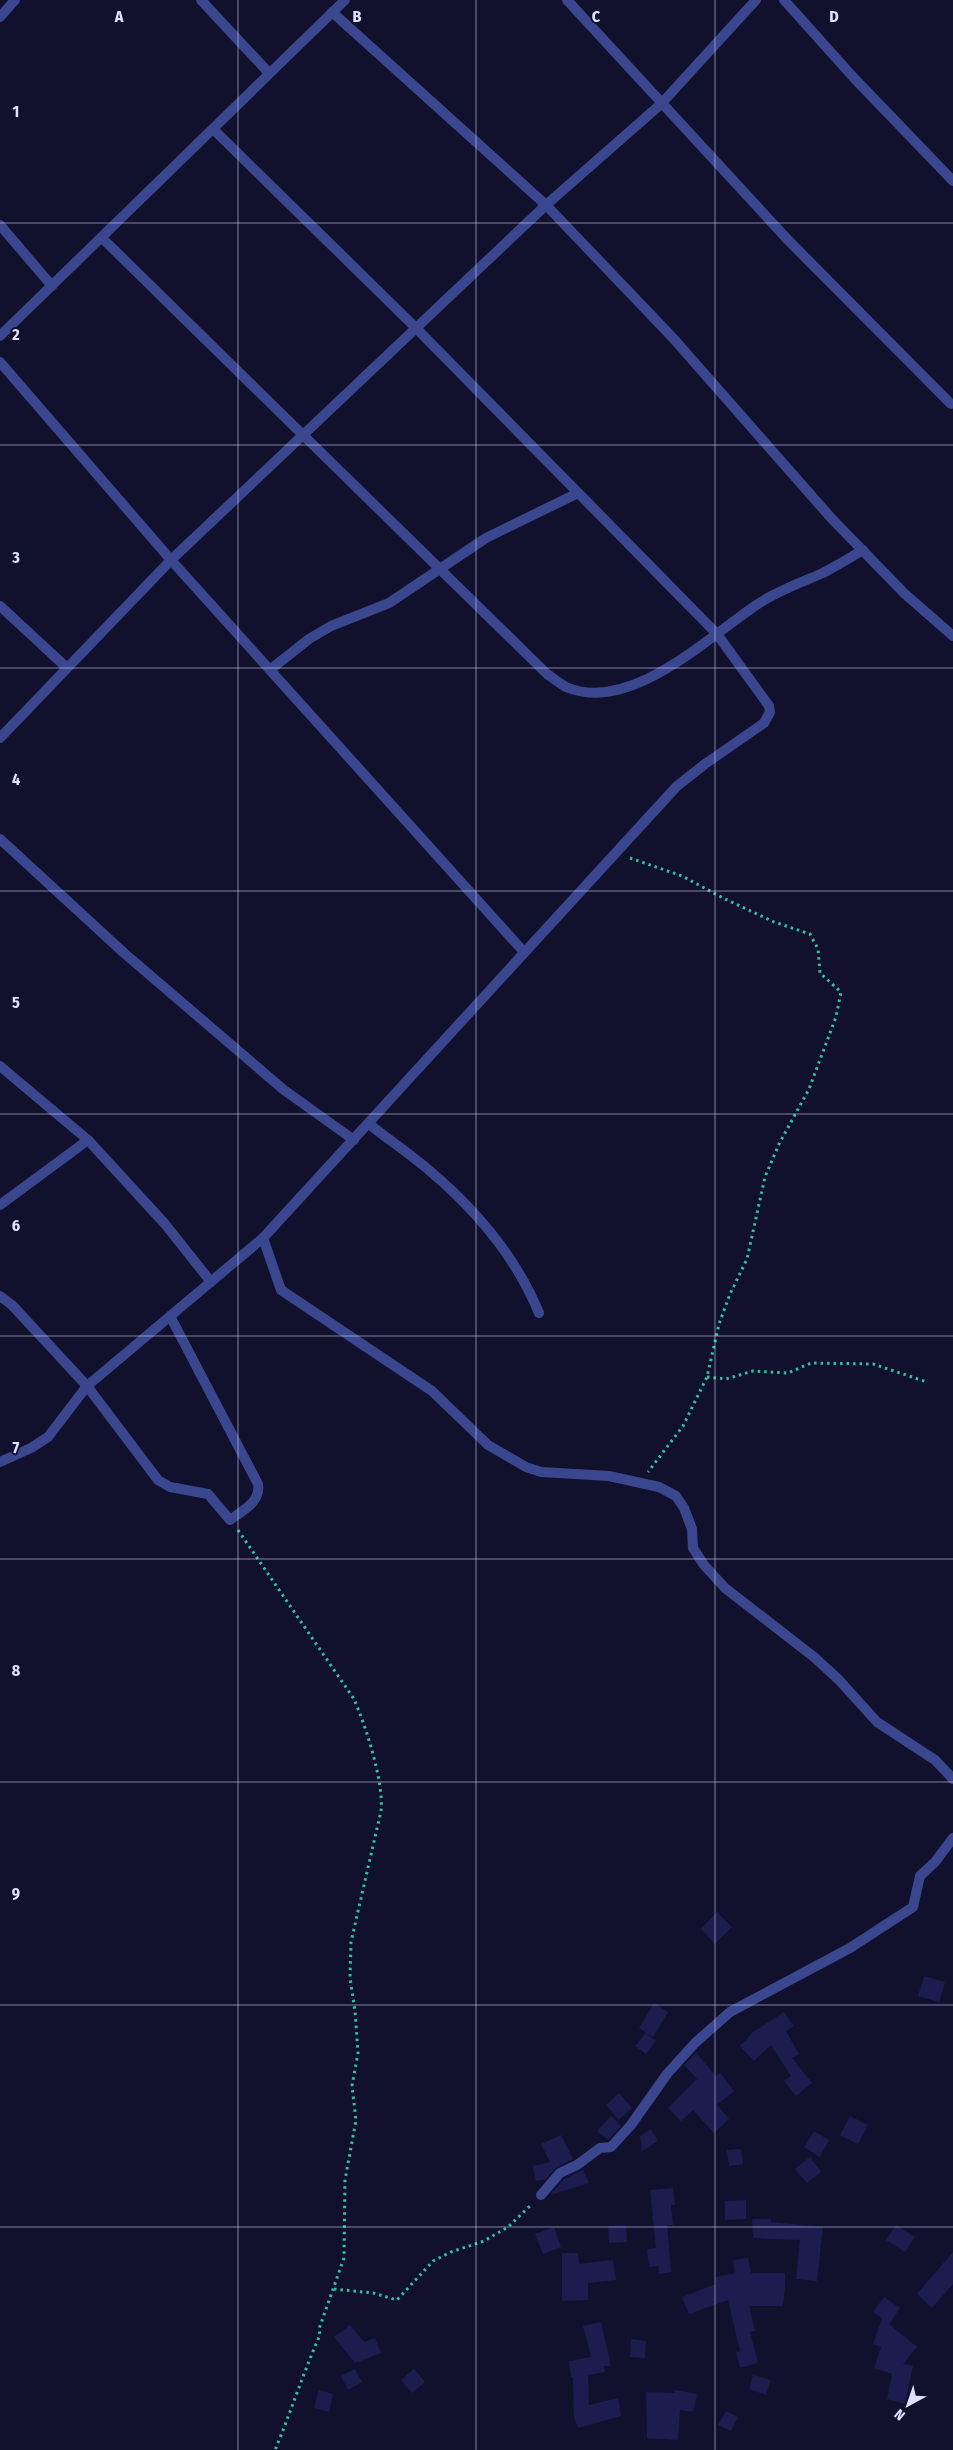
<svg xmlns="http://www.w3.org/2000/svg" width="953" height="2450" font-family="'Fira Sans Condensed',sans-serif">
<rect width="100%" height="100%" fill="#11112d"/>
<!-- building -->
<g fill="#1c1c4f">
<polygon points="717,1912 732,1927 715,1944 701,1929"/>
<polygon points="924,1976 945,1982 939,2002 918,1996"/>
<polygon points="654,2003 668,2012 653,2037 639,2028"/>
<polygon points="784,2012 794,2026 786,2031 799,2054 792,2058 812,2083 796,2096 784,2081 791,2076 771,2045 754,2061 740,2046 753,2032"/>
<polygon points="646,2033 656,2041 646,2054 635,2046"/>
<polygon points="696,2053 716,2076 720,2073 734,2091 717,2105 729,2119 714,2133 693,2110 681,2121 668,2108 697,2079 684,2065"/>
<polygon points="619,2093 632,2108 619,2120 606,2105"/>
<polygon points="611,2116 621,2126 608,2140 597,2131"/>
<polygon points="850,2116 868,2125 858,2144 840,2135"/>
<polygon points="651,2129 658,2141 642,2151 640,2136"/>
<polygon points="814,2131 829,2140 820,2157 804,2147"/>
<polygon points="561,2135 573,2159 557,2167 546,2179 536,2181 533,2166 550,2162 541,2144"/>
<polygon points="741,2149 743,2164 729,2166 727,2150"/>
<polygon points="810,2157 821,2172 807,2183 795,2169"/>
<polygon points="583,2170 589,2183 550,2195 564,2179"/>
<polygon points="673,2188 675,2205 671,2205 673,2225 667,2225 671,2272 659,2274 658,2266 649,2267 647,2249 656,2248 650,2190"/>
<polygon points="746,2200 746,2219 725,2220 725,2201"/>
<polygon points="752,2219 771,2219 771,2222 823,2227 817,2281 796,2279 800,2240 753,2238"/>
<polygon points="626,2225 627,2242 609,2243 608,2226"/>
<polygon points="896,2225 915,2237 905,2252 886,2240"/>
<polygon points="554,2227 561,2247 543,2254 535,2234"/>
<polygon points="953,2252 953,2284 932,2308 917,2294"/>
<polygon points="562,2253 578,2253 579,2264 613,2260 616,2280 588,2283 588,2300 562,2301"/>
<polygon points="748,2258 751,2273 785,2273 785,2287 783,2306 749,2306 755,2331 750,2332 758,2363 740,2368 736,2352 740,2351 728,2300 689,2314 682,2297 716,2284 715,2277 735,2273 733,2260"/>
<polygon points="884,2297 900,2308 889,2324 883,2319 917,2347 903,2364 913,2366 905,2404 887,2399 892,2374 874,2368 881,2347 873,2344 882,2318 873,2312"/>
<polygon points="601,2322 611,2366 604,2366 605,2372 588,2375 589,2405 618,2398 621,2416 578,2428 574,2417 573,2377 571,2378 569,2361 591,2357 583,2326"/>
<polygon points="350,2325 364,2342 375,2338 381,2353 355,2363 334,2337"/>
<polygon points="631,2339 646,2341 645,2358 630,2357"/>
<polygon points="355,2369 362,2382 348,2390 341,2376"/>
<polygon points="414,2369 425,2382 412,2393 401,2380"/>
<polygon points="753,2375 771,2380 766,2395 749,2389"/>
<polygon points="319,2390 333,2394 329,2412 314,2408"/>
<polygon points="675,2390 697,2394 693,2412 680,2410 678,2440 647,2438 646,2392 675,2393"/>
<polygon points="726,2411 738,2417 731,2431 718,2425"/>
</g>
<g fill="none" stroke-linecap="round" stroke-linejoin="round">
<!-- path -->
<g stroke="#2cc39d" stroke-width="3" stroke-dasharray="2.5 4" stroke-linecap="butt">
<polyline points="630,858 682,876 725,899 774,922 810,934 818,949 820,973 841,992 836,1017 809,1089 779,1144 765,1177 747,1259 730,1294 719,1324 707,1377 683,1426 648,1472"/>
<polyline points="707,1377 726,1379 753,1371 788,1373 811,1363 873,1364 927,1382"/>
<path d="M238 1530 354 1699C366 1727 384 1782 381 1811L351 1942 350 1978 355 2011 358 2053 352 2086 356 2120 345 2180 344 2258 319 2329 320 2335C303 2373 291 2412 275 2450"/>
<polyline points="334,2289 373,2293 397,2300 433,2261 451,2252 484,2241 508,2227 532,2204"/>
</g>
<!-- minor -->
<g stroke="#3a478e" stroke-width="10">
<polyline points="201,0 269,73"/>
<polyline points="567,0 788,240 951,404"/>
<polyline points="784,0 854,78 953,181"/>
<polyline points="332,12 546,205 673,338 832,519 905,594 953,636"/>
<polyline points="0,17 15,0"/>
<polyline points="0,225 52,286"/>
<path d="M102 238 547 674C553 678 560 684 566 687 631 715 711 634 761 602 780 590 802 582 823 573 836 566 850 558 863 550"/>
<polyline points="0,336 345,0"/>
<polyline points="0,362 171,560 524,952"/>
<polyline points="0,606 66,667"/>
<polyline points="271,669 309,639 331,626 389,603 486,538 578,493"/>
<polyline points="0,738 171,560 546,205 661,104 756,0"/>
<polyline points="0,839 124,953 284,1090 354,1140"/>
<polyline points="0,1066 88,1140 165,1224 211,1282"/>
<path d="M369 1124C389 1140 410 1154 430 1171 476 1210 516 1257 539 1313"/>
<polyline points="0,1205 88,1140"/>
<polyline points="263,1238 281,1290 432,1391 488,1445 526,1467 541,1472 609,1476 659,1487 676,1496 684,1508 692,1529 693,1548 704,1565 725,1588 814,1657 839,1680 877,1722 935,1760 953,1779"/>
<path d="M0 1296 12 1305 87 1386 158 1480 170 1487 208 1494 230 1520C243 1510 261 1502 258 1484L170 1316"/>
<polyline points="0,1462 31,1448 48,1437 87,1386 263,1238 677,786 705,764 764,723 770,712 769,706 717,634 417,329 214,130"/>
<polyline points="541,2195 560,2173 577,2165 600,2148 611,2147 631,2125 667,2074 695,2043 730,2012 850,1948 913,1907 920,1876 935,1862 953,1838"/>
</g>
</g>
<!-- grid -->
<path fill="none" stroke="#dde0ff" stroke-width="1" stroke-opacity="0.55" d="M238 0V2450M476 0V2450M715 0V2450M0 223H953M0 445H953M0 668H953M0 891H953M0 1114H953M0 1336H953M0 1559H953M0 1782H953M0 2005H953M0 2227H953"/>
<g font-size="16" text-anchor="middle" font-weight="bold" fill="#dde0ff" stroke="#11112d" stroke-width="4" stroke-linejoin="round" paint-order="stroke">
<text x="119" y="22">A</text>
<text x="357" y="22">B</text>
<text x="596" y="22">C</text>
<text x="834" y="22">D</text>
<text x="16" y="117">1</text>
<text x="16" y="340">2</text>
<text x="16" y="563">3</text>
<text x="16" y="785">4</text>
<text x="16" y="1008">5</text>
<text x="16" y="1231">6</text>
<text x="16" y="1453">7</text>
<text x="16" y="1676">8</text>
<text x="16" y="1899">9</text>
</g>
<!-- north arrow -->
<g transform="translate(908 2405) rotate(220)" stroke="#11112d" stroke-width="4" paint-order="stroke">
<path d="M0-4L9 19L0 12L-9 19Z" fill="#dde0ff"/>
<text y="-8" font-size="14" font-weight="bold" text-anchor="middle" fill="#dde0ff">N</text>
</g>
</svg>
